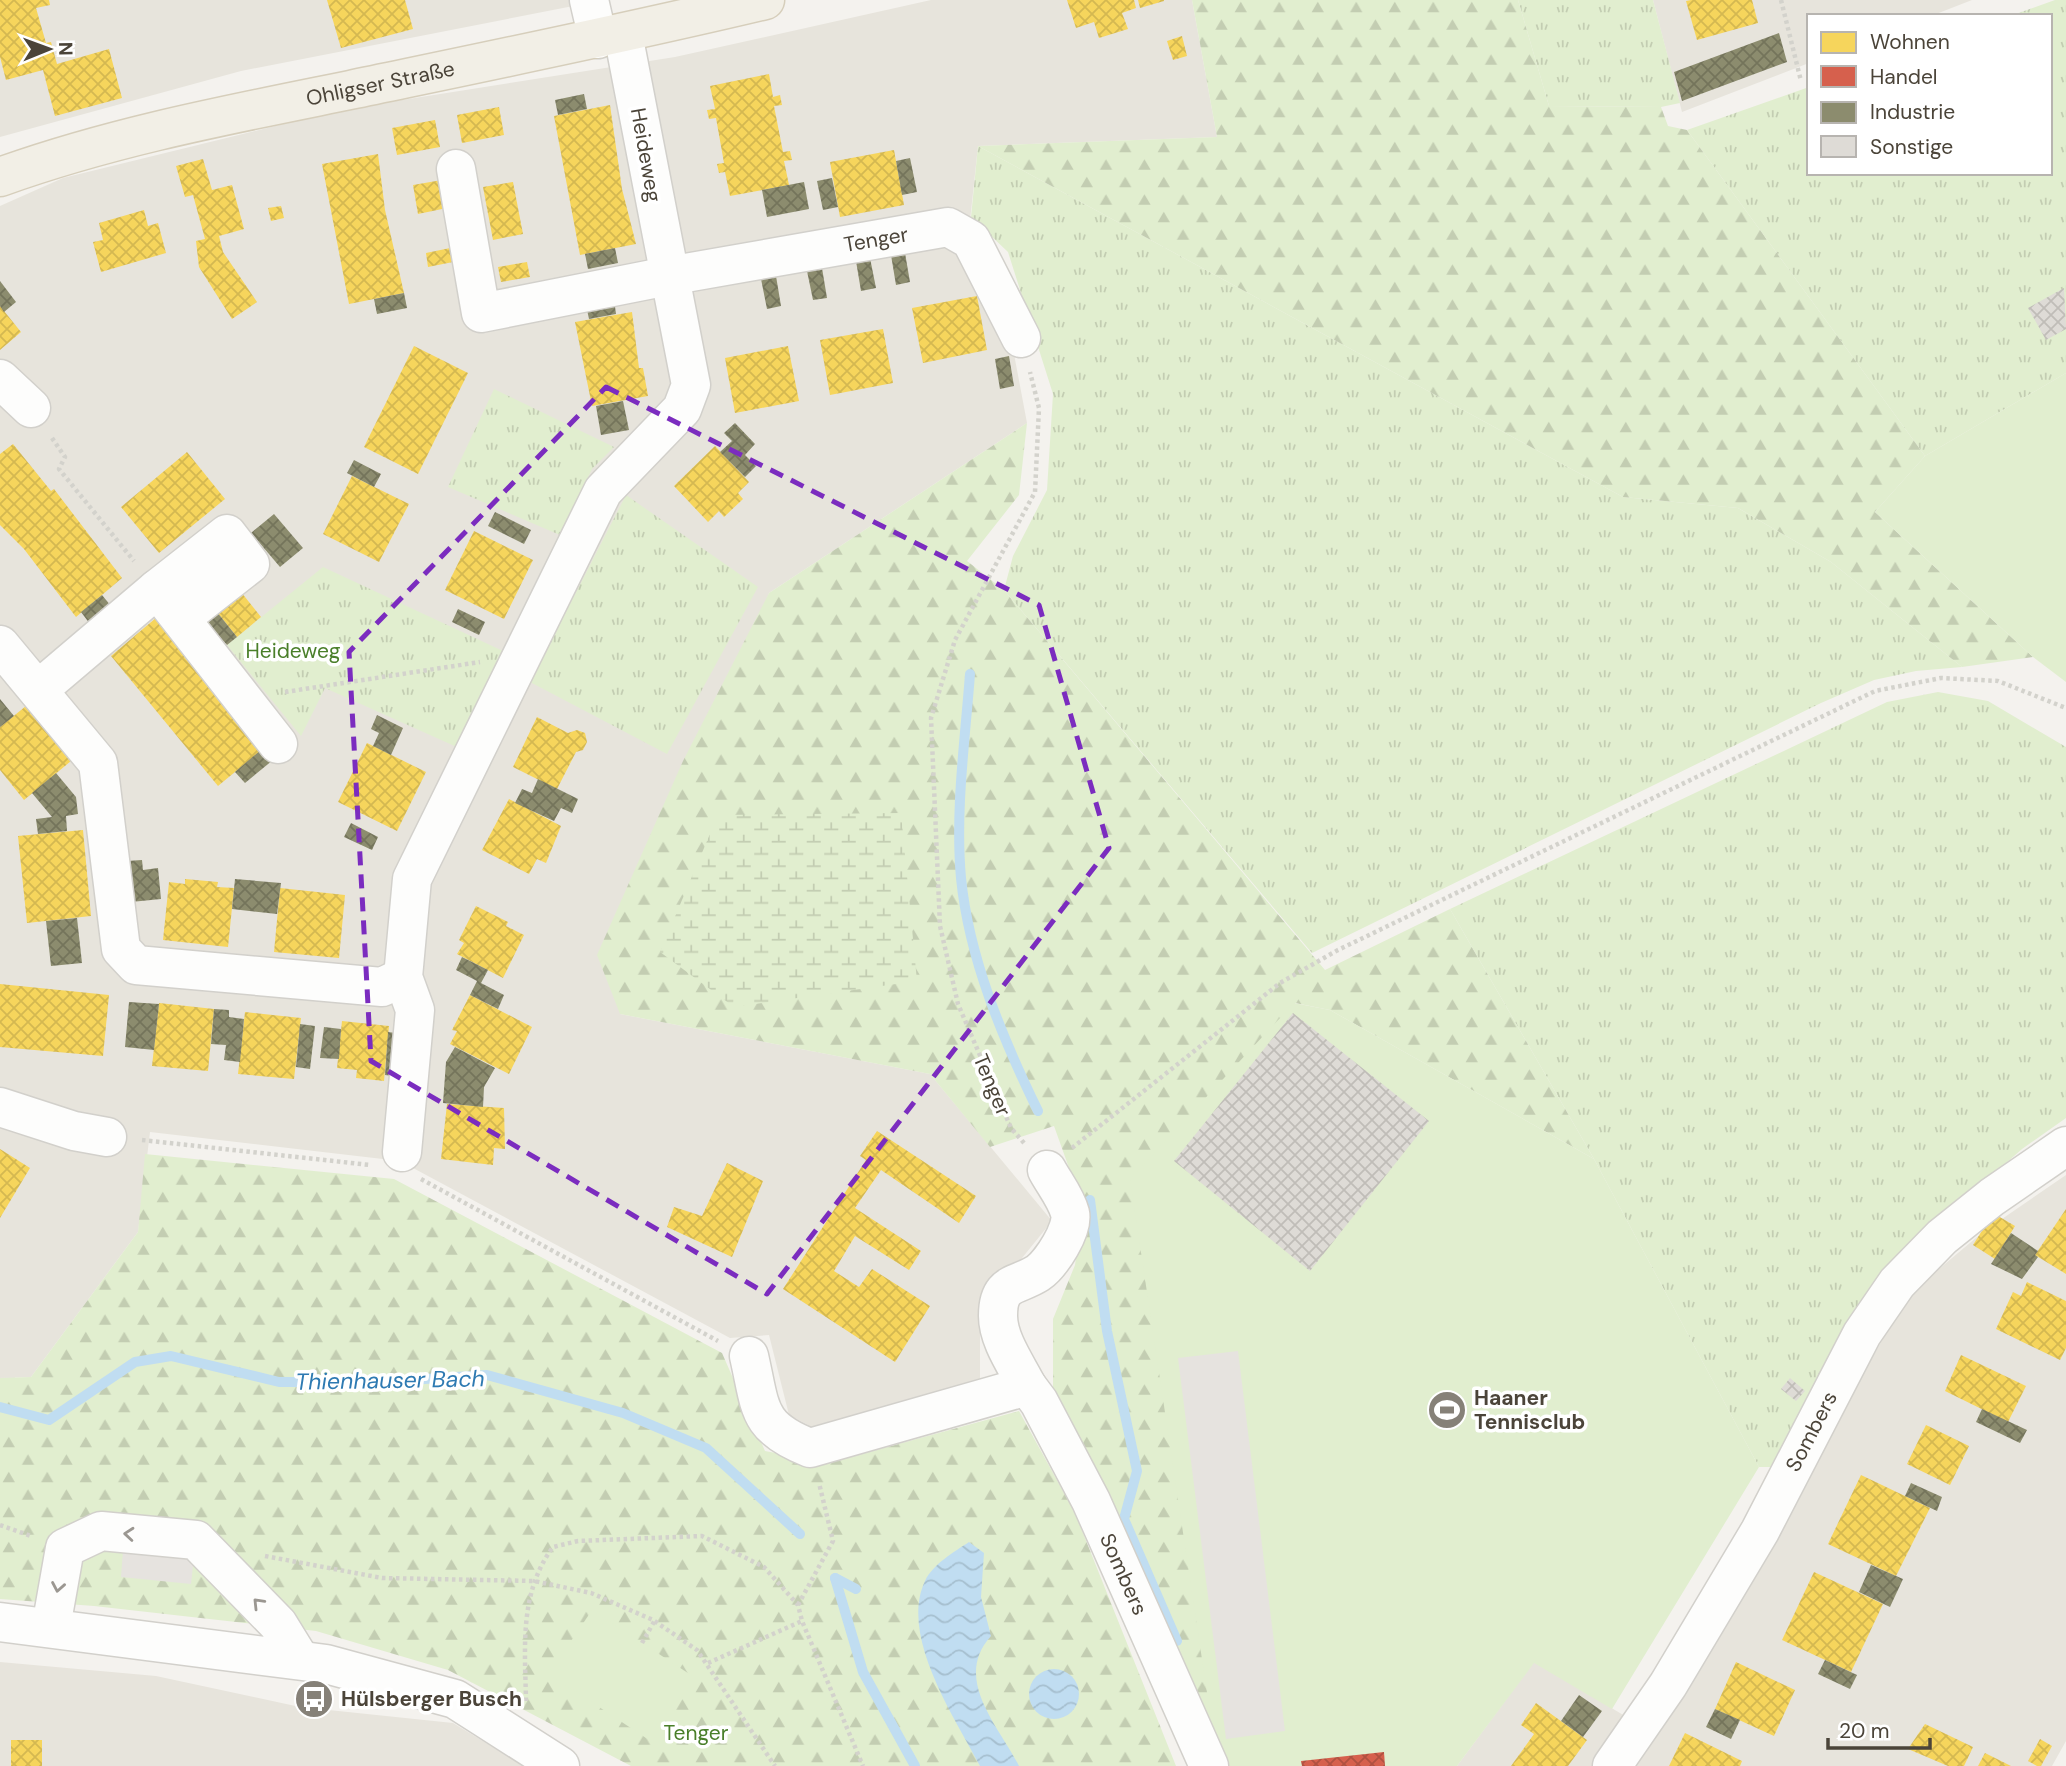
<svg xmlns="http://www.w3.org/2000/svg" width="2066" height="1766" font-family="'DM Sans',sans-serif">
<defs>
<pattern id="grass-tufts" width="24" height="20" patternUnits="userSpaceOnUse" patternTransform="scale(1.75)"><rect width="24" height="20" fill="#e1eecf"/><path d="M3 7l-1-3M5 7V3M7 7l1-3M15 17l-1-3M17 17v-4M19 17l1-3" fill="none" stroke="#c3cdb2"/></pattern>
<pattern id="forest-firs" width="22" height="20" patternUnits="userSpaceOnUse" patternTransform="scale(1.75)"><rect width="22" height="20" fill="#e1eecf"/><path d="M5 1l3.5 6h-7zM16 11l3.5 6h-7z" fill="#c3cdb2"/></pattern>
<pattern id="wetland-marsh" width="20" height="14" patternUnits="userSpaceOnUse" patternTransform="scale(1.75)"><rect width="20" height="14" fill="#e1eecf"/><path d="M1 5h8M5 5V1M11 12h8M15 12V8" fill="none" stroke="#c3cdb2"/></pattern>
<pattern id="water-waves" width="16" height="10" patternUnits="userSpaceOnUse" patternTransform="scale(1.75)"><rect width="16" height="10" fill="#c0ddf1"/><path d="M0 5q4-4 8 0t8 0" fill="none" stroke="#a6bfcf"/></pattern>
<pattern id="homes-cross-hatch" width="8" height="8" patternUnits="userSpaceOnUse" patternTransform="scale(1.75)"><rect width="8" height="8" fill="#f6d55c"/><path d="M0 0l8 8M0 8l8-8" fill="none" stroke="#d4b851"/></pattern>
<pattern id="shops-cross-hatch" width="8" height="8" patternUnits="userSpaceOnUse" patternTransform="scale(1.75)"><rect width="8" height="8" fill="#d6604d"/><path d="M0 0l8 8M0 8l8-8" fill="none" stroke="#b05141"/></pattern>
<pattern id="industry-cross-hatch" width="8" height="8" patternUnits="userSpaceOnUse" patternTransform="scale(1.75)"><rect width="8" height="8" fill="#8c8c6e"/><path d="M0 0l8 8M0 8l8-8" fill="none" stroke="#74745b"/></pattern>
<pattern id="building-cross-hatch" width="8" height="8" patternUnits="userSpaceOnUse" patternTransform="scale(1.75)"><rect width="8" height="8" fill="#dedbd6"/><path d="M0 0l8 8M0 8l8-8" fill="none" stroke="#c0bdb8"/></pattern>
</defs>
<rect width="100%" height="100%" fill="#f4f2ee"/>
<!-- residential -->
<g fill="#e7e4dc">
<polygon points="0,0 604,0 241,71 0,137"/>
<polygon points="931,0 1192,0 1217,137 978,146 966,258 1011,338 1027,423 769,593 620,1014 930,1074 1052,1221 980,1310 980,1379 814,1428 789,1415 769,1335 730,1338 400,1161 150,1132 138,1232 31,1377 0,1378 0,206 63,178 345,109 675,57"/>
<polygon points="1653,0 1972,0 1931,16 1809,16 1809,63 1682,112"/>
<polygon points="2066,1175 2066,1741 2052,1766 1457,1766 1534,1662 1657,1735 1908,1295 1983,1232"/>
<polygon points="0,1662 156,1676 300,1707 453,1723 524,1766 0,1766"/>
</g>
<!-- grass -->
<g fill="url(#grass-tufts)">
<polygon points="1518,0 1653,0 1680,103 1661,107 1549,106"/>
<polygon points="2055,0 2066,0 2066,373 1925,456 1687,130 1809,87 1809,173 2050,173 2050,16 2010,16"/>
<polygon points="978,146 1623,497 1738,508 1831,562 1962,667 1916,671 1874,680 1821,703 1312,953 1004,590 1013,556 1047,490 1053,394 1008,252 971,217"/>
<polygon points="494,389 614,447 592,469 560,535 448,487"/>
<polygon points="626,495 758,587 667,754 530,682"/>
<polygon points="323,567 503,651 459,748 325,688 301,736 227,645"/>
<polygon points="1938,692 1988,701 2066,747 2066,1118 2022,1149 1889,1266 1771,1467 1759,1467 1594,1159 1450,909 1887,702"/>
</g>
<!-- forest -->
<g fill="url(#forest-firs)">
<polygon points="1192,0 1518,0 1549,106 1661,107 1668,126 1687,130 1925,456 1875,512 2033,657 1962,667 1831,562 1738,508 1623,497 978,146 1217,137"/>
<polygon points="1027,423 1019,495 967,561 1004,590 1325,970 1450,909 1594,1159 1330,1010 1295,1003 1212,1726 1053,1400 1053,1319 1075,1265 1083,1207 1054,1126 990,1147 930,1074 620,1014 597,955 683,761 769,593"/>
<polygon points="145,1154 394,1179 722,1353 765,1451 829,1463 1019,1411 1075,1513 1176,1766 631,1766 448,1670 316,1631 94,1606 0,1599 0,1378 31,1377 138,1232"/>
</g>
<!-- wetland -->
<polygon fill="url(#wetland-marsh)" points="901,813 917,981 734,1007 660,952 718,815"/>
<!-- garden -->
<g fill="#e1eecf">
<polygon points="2066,373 2066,682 2033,657 1875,512 1925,456"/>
<polygon points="1294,1003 1330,1010 1594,1159 1759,1467 1612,1709 1534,1663 1457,1766 1227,1766 1212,1726 1130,1179"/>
<polygon points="592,1610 694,1677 652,1742 549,1674"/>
</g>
<!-- parking -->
<g fill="#e6e3df">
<polygon points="1238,1351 1285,1731 1226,1739 1178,1358"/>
<polygon points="123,1550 194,1557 191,1584 121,1577"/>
</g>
<!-- water -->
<g fill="url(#water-waves)">
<path d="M969 1542 984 1553 981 1597 991 1636C952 1679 999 1726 1019 1766H980C955 1718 899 1636 925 1581 933 1564 954 1552 969 1542Z"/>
<circle cx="1054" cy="1694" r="25"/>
</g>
<!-- homes -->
<g fill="url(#homes-cross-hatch)">
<polygon points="0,0 49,0 50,5 36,8 46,43 51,42 57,64 109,49 122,98 55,116 43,70 6,80 0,57"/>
<polygon points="327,0 405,0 413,29 341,48"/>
<polygon points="1067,0 1134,0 1136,8 1122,13 1128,29 1099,38 1094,22 1076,28"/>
<polygon points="1138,0 1164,0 1164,1 1140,8"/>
<polygon points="1691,0 1752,0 1758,23 1697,40 1686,1"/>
<polygon points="1182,36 1187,56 1173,60 1167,41"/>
<polygon points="769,74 773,97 780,95 782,105 774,106 783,152 790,151 792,160 784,161 789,185 730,196 725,172 719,173 717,164 724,163 716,118 709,119 707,110 715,109 710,86"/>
<polygon points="610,105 622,189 636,244 580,255 554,116"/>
<polygon points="499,107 504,135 462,143 457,115"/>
<polygon points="435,120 440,147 397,155 392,128"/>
<polygon points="894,150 904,205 840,217 830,162"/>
<polygon points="378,154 385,210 404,293 349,304 322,164"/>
<polygon points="203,159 212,190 232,185 244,229 219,236 223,252 257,302 232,319 199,267 196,241 205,239 193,195 185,197 176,166"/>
<polygon points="442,180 447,208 418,214 413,185"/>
<polygon points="513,182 523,234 493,240 483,187"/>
<polygon points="281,206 284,218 271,221 268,208"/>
<polygon points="144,210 148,226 158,223 166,253 101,272 93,242 103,240 99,223"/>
<polygon points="455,247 458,261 428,267 426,253"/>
<polygon points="527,262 530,277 501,282 498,267"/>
<polygon points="977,296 987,350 923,363 912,308"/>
<polygon points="0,306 21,332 0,350"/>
<polygon points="632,312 639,368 643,368 648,396 592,406 575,322"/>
<polygon points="883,329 893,383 830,395 820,340"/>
<polygon points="414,346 468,373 418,474 364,447"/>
<polygon points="788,346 799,401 735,413 725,358"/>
<polygon points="13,444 51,491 54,489 122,578 76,617 24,549 0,525 0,454"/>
<polygon points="715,446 749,482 738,493 743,499 724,517 719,511 708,522 674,486"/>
<polygon points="187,452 225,499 159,553 121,507"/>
<polygon points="352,476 409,504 379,562 323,534"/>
<polygon points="474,531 533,560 504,619 445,590"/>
<polygon points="241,592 261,617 237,637 217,612"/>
<polygon points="157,617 264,748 218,786 111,656"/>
<polygon points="26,706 71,761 24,800 0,770 0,727"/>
<polygon points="537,717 568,733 577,730 585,733 587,742 583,750 576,752 557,789 513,767"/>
<polygon points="367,743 426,772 397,831 338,802"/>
<polygon points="509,799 561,826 546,863 537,859 529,874 482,850"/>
<polygon points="83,830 91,916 27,923 18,836"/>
<polygon points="185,879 218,882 217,887 234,888 228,947 163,940 169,882 185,884"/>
<polygon points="280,888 345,895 339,958 274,952"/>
<polygon points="476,906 508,922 506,926 524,935 503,978 457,954 464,943 459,940"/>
<polygon points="0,984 109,995 103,1056 0,1047"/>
<polygon points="470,995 532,1027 509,1074 450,1044 457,1031 452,1030"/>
<polygon points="159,1003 214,1009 208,1071 152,1066"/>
<polygon points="245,1012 301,1018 294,1079 238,1074"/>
<polygon points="342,1021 389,1026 384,1081 356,1078 357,1070 337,1068"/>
<polygon points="447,1104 504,1108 505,1149 494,1148 493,1165 441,1159"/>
<polygon points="877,1131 976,1196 959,1223 881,1170 855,1208 921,1251 909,1270 855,1236 834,1271 859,1287 872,1269 930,1306 895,1362 783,1289 866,1160 860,1156"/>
<polygon points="0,1149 30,1168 0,1218"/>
<polygon points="727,1163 763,1181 732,1257 667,1227 674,1207 702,1216"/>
<polygon points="2066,1209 2066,1274 2035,1255"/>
<polygon points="1993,1213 2015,1226 1995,1259 1973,1245"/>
<polygon points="2027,1282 2066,1301 2066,1348 2060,1360 1996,1329 2013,1292 2021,1296"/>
<polygon points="1961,1355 2026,1386 2008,1422 1945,1391"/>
<polygon points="1926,1425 1969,1446 1950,1485 1907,1464"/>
<polygon points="1861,1475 1930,1508 1896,1576 1828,1544"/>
<polygon points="1814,1572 1883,1604 1851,1672 1782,1640"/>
<polygon points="1736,1662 1795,1690 1774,1736 1715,1709"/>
<polygon points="1536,1703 1587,1740 1568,1766 1511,1766 1534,1734 1521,1725"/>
<polygon points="1925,1724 1973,1747 1964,1766 1948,1766 1908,1749"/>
<polygon points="1685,1733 1742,1761 1740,1766 1669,1766"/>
<polygon points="2040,1739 2052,1746 2041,1766 2037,1766 2028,1761"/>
<rect x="11" y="1740" width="31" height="26"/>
<polygon points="1985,1753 2011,1766 1978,1766"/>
</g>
<!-- shops -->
<polygon fill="url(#shops-cross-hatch)" points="1384,1752 1385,1766 1302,1766 1301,1761"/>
<!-- industry -->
<g fill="url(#industry-cross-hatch)">
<polygon points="1779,33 1787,62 1682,101 1674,72"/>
<polygon points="584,94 587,109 558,115 555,100"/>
<polygon points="910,158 917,192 902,195 896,161"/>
<polygon points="832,178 838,207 823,210 817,181"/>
<polygon points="804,182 809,209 767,217 762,190"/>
<polygon points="615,248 618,263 588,269 585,254"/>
<polygon points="905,253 910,282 896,285 891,255"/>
<polygon points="870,258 876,288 861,291 856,261"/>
<polygon points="822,268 827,298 813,300 807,271"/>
<polygon points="776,276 781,306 767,309 761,279"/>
<polygon points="0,281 16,302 4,312 0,306"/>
<polygon points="404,293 407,308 377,314 374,299"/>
<polygon points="614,299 616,314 589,319 586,305"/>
<polygon points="1009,356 1014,386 1000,389 995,359"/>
<polygon points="623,401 629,430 601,435 596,406"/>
<polygon points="735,423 755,444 745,455 756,466 745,477 720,452 732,441 724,433"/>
<polygon points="354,460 381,474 374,487 347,473"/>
<polygon points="495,512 531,530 524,544 488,526"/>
<polygon points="274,514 303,548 280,567 251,533"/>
<polygon points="102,595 111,606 90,624 81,612"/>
<polygon points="458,609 485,622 479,635 452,622"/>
<polygon points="217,612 237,637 227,645 205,622"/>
<polygon points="0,699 14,716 0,727"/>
<polygon points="377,715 403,728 391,755 373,746 379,733 371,729"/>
<polygon points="263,748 273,760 245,783 235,772"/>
<polygon points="56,773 76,797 78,814 66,816 67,831 38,834 36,819 52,817 32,793"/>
<polygon points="538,779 578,799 572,813 561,808 554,821 515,803 522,789 532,793"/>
<polygon points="351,823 378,837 372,850 344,837"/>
<polygon points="142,860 143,870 158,868 161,899 131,902 127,861"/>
<polygon points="235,879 281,883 277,914 232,909"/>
<polygon points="77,918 82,963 51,966 46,921"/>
<polygon points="462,957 488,970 481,983 504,995 498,1009 470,995 477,981 456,970"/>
<polygon points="129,1002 159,1004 154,1050 125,1047"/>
<polygon points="214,1009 229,1010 229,1017 244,1019 240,1062 224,1060 226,1045 211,1044"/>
<polygon points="300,1024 315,1026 310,1069 296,1067"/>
<polygon points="324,1027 341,1029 339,1059 320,1058"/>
<polygon points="388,1032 403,1034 399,1077 385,1075"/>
<polygon points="455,1047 495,1068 484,1087 483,1107 443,1103 446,1062"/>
<polygon points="2011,1233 2038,1251 2035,1255 2038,1257 2022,1279 1991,1264"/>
<polygon points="1982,1409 2027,1430 2020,1443 1976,1422"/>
<polygon points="1911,1483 1942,1497 1937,1511 1905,1496"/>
<polygon points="1871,1565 1903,1579 1890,1607 1859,1592"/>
<polygon points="1825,1660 1857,1675 1850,1689 1818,1674"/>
<polygon points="1579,1695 1602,1711 1583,1737 1561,1721"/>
<polygon points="1715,1709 1740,1720 1731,1739 1706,1727"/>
</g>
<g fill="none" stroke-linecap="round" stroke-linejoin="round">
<!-- stream -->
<g stroke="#c0ddf1" stroke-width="10">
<path d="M970 674C965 741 955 811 961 878 969 959 1003 1039 1038 1111"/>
<polyline points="1090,1200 1107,1331 1137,1471 1124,1519 1177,1641"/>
<polyline points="0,1407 49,1420 135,1362 171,1356 279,1382 378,1382 487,1375 623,1413 706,1448 800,1534"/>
<polyline points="835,1578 863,1672 915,1766"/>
<polyline points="835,1578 856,1589"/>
</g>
</g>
<!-- building -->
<g fill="url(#building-cross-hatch)">
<polygon points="2064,288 2066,329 2046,340 2028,308"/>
<polygon points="1293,1013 1429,1121 1310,1271 1174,1161"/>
<polygon points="1790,1378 1805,1391 1796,1401 1781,1389"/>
</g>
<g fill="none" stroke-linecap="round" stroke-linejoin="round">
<defs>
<g id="minor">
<polyline points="589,0 598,39"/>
<path id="s1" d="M456 169 481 313 668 276 948 227 971 240 1021 338"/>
<polyline points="0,379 31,408"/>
<polyline points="157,589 227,534 250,564 181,618"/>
<polyline points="0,645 98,763 121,949 136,965 382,987 403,977"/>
<polyline points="38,690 157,589 278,744"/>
<polyline points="0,1107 74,1131 107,1137"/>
<polyline points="402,1152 415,1010 403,977 412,879 603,491 682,409 691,385 623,34"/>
<path d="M749 1356C761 1408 756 1427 810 1448L1027 1386C1017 1366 998 1340 998 1316 998 1281 1016 1287 1038 1273 1051 1264 1074 1229 1070 1213 1066 1198 1054 1183 1047 1170"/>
<path id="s2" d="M1027 1386 1039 1402 1091 1501 1209 1766"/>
<polyline points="0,1622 326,1664 455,1699 560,1766"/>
<polyline points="51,1627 65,1548 101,1531 196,1540 278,1624 299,1658"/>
<path id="s3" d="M1612 1766 1668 1685 1760 1531 1862 1334 1897 1283 1942 1237 1992 1197 2066 1146"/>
</g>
<g id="major">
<path id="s4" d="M0 177C114 136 232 114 350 90 489 61 627 33 765 0"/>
</g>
</defs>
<!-- minor casing -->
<use href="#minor" stroke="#d2d0cb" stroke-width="41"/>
<!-- major casing -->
<use href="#major" stroke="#d6cebb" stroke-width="41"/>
<!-- path -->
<g stroke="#d3d2cc" stroke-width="4.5" stroke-dasharray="3.5 3.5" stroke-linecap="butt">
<polyline points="1781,0 1801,81"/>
<polyline points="52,438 65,457 59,469 134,561"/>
<polyline points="285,692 480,662"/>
<polyline points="142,1140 370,1165"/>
<polyline points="1024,1143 1011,1128 958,1004 940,926 931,718 955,640 1035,492 1039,408 1030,372"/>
<polyline points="1072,1148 1280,983 1338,950 1875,691 1941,678 1998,681 2066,708"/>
<polyline points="421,1179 718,1341"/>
<polyline points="0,1525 31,1536"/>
<polyline points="265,1556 382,1578 534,1581 591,1593 653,1620 697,1650 775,1766"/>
<polyline points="798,1605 833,1541 819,1483"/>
<polyline points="642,1643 655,1620"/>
<polyline points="708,1663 802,1621"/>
<path d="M526 1701C525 1647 519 1593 553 1547L578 1541 702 1536 764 1567 798 1605 802 1621 863 1766"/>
</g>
<!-- minor -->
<use href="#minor" stroke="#fdfdfc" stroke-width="38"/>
<!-- major -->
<use href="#major" stroke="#f2efe6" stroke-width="38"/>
</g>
<!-- one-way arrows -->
<defs><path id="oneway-chevron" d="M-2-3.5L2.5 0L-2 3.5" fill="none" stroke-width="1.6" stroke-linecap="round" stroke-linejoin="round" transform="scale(1.75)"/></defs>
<g stroke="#9b9791">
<use href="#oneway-chevron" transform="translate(129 1534) rotate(-175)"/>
<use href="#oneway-chevron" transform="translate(58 1587) rotate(100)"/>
<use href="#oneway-chevron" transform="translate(258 1603) rotate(-134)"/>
</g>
<!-- marked area -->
<path fill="none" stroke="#7b2cbf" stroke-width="5" stroke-dasharray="14 9" stroke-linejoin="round" d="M606 387 1039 605 1109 848 767 1294 371 1061 349 652Z"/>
<!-- icons -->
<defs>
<symbol id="stadium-disc" viewBox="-11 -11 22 22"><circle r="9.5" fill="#868178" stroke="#fff"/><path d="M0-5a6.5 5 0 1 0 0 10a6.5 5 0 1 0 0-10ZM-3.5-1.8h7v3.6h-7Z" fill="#fff"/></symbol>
<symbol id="bus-disc" viewBox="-11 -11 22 22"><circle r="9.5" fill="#868178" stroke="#fff"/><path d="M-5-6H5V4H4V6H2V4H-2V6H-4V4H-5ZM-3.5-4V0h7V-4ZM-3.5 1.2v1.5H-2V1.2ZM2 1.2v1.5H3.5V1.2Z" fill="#fff"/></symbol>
</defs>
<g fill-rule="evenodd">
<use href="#stadium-disc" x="1425" y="1388" width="44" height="44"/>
<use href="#bus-disc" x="292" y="1677" width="44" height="44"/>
</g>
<g text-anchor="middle" stroke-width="7" stroke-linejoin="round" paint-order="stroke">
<!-- street labels -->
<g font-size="21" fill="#4b4439" stroke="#fff">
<text dy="7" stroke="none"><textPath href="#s4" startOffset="392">Ohligser Straße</textPath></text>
<text transform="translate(646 155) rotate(80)" y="7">Heideweg</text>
<text dy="7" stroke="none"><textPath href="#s1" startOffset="548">Tenger</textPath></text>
<text transform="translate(992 1085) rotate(67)" y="7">Tenger</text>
<text dy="7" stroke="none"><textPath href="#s3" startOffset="390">Sombers</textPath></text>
<text dy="7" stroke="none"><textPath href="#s2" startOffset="212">Sombers</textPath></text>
</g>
<!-- park labels -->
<g font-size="21" fill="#4a7f2a" stroke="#fff">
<text x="293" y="658">Heideweg</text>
<text x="696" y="1740">Tenger</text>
</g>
<!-- poi labels -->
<g font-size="21" font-weight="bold" fill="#4b4439" stroke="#fff" text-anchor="start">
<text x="1474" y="1405">Haaner<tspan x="1474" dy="24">Tennisclub</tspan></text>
<text x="341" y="1706">Hülsberger Busch</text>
</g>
<!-- water labels -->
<g font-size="23" font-style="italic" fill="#2e7ab2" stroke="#fff">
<text transform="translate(390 1380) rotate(-1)" y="8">Thienhauser Bach</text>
</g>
</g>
<!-- legend -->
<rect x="1807" y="14" width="245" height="161" fill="#ffffff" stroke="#b7b4b0" stroke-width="2"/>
<rect x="1821" y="32" width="35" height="21" fill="#f6d55c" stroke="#b7b4b0" stroke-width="2"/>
<text x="1870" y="49" font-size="21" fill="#4b4439">Wohnen</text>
<rect x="1821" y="66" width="35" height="21" fill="#d6604d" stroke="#b7b4b0" stroke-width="2"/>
<text x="1870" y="84" font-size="21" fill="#4b4439">Handel</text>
<rect x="1821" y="102" width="35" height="21" fill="#8c8c6e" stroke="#b7b4b0" stroke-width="2"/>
<text x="1870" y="119" font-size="21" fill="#4b4439">Industrie</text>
<rect x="1821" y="136" width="35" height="21" fill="#dedbd6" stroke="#b7b4b0" stroke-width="2"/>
<text x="1870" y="154" font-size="21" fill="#4b4439">Sonstige</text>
<!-- north arrow -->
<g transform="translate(49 49) rotate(89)" stroke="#ffffff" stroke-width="5" paint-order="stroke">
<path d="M0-5L12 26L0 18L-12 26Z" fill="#4b4439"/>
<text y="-10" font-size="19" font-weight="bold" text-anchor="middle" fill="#4b4439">N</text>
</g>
<!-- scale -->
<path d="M1828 1738v10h102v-10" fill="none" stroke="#4b4439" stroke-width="3.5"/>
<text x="1839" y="1738" font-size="21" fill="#4b4439" stroke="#ffffff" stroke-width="5" paint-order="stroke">20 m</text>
</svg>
